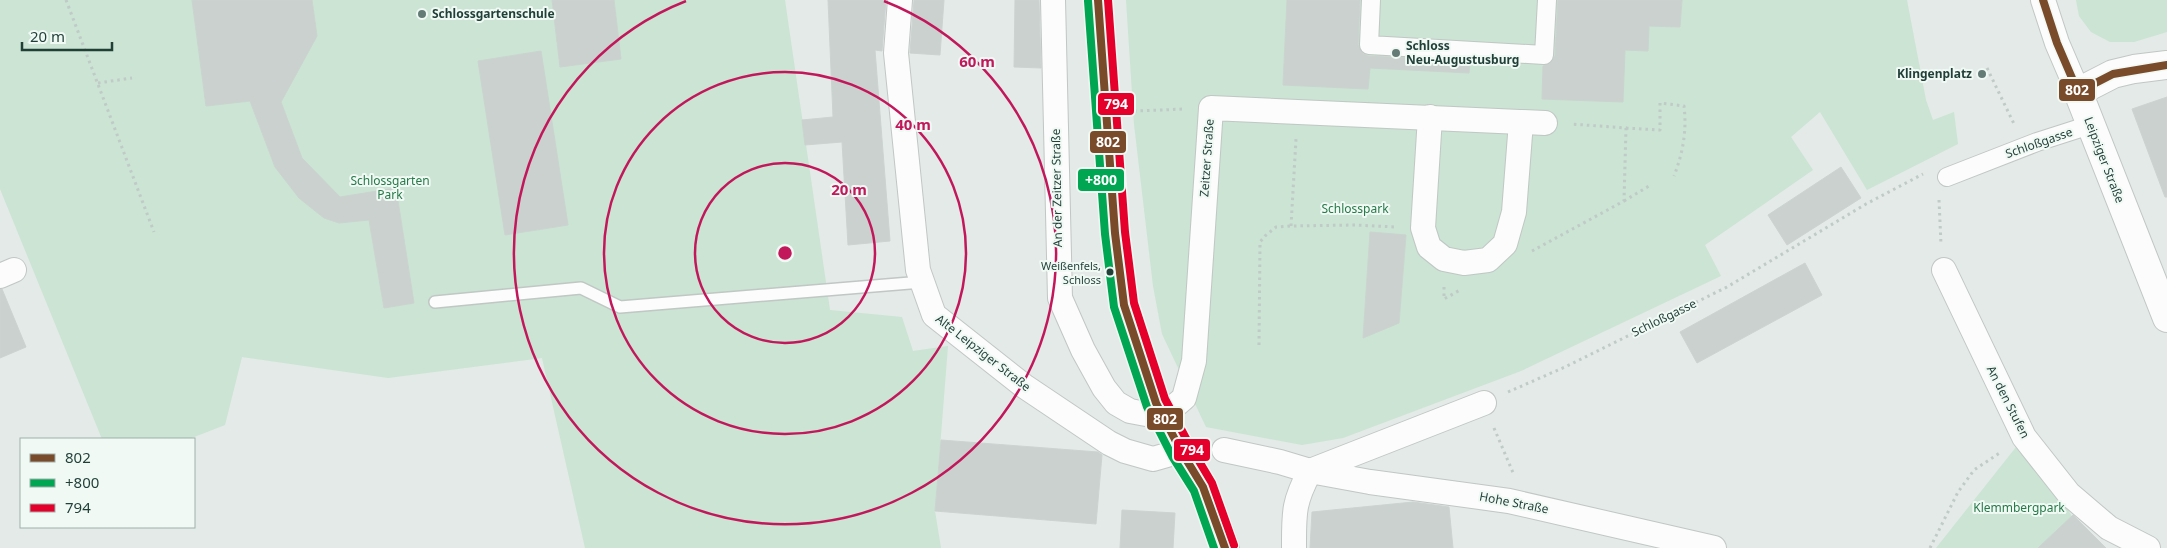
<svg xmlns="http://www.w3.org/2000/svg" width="2167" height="548" font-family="'Noto Sans',sans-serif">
<rect width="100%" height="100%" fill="#e3eae7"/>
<!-- green -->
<g fill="#cbe4d3">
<polygon points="0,0 785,0 830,310 902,317 913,351 948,346 935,511 941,548 585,548 542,358 388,378 242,357 225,425 189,439 102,439 0,189"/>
<polygon points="1126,0 1907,0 1926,100 1933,120 1954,112 1958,144 1867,190 1820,112 1791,137 1813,170 1705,245 1721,276 1521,371 1343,438 1302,445 1206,427 1162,334 1153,286 1134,124"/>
<polygon points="2076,0 2167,0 2167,32 2134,42 2110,42 2091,32 2079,16"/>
<polygon points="2024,437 2091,548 1936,548"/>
</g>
<!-- building -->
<g fill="#cad1ce" stroke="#ccd3d0">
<polygon points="192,0 312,0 317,36 281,102 302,158 340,197 396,188 414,303 384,308 369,220 339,223 324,218 299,198 275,167 250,101 206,106"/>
<polygon points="552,0 614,0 621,59 560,67"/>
<polygon points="828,0 886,0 882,51 875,50 890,241 848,245 842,142 805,145 802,120 833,117"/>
<polygon points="914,0 944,0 940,55 910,53"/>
<polygon points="1015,0 1039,0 1041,68 1014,67"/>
<polygon points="1287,0 1360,0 1358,45 1363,54 1368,56 1470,61 1469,73 1370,68 1368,89 1283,85"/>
<polygon points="1558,0 1682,0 1680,27 1649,26 1648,51 1625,50 1623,102 1542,99 1543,66 1549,64 1555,56"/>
<polygon points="541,51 568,225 505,235 478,61"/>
<polygon points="2167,97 2167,197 2165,197 2132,109"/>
<polygon points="1841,167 1861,198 1787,245 1768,215"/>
<polygon points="1370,232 1406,235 1399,323 1363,338"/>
<polygon points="1805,263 1822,295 1697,363 1680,332"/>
<polygon points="0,289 2,289 26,347 0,358"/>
<polygon points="941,440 1098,452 1102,455 1096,524 935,511"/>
<polygon points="1413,502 1449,507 1453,548 1310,548 1312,512"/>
<polygon points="1122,510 1175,513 1173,548 1120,548"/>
<polygon points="2073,515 2106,548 2038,548"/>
</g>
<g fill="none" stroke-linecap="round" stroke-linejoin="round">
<defs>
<polyline id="service" points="435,302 581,288 620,307 922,282"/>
<g id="pedestrian">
<polyline points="1371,0 1369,45 1544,55 1547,0"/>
<polyline points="1947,177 2037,142 2090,125"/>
</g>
<g id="minor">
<polyline points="900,0 896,53 918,270 934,315 1024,386 1109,443 1125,451 1153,459 1181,451"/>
<polyline points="1053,0 1060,298 1083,350 1104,388 1116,403 1130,411 1162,417 1184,398 1194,361 1211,108 1545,123"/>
<polyline points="2043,0 2057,43 2078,92"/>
<polyline points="1430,117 1423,228 1429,247 1444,259 1464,263 1488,260 1505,244 1514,212 1521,122"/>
<polyline points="1944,270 2024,437 2069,494 2109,528 2148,548"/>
<polyline points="0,276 14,270"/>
<polyline points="1224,450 1280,462 1310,471 1484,403"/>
<path d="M1294 548C1294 513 1293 503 1310 471L1370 482 1509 501 1714 548"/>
</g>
<polyline id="tertiary" points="2167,65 2134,69 2113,74 2078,92 2167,318"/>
<polyline id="secondary" points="1098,0 1115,233 1124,305 1156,403 1181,451 1203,487 1225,548"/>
</defs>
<!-- service casing -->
<use href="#service" stroke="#c0c7c4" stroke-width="14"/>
<!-- pedestrian casing -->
<use href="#pedestrian" stroke="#c0c7c4" stroke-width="20"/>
<!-- minor casing -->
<use href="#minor" stroke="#c0c7c4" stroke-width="26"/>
<!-- tertiary casing -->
<use href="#tertiary" stroke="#c0c7c4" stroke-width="30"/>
<!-- secondary casing -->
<use href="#secondary" stroke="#bec8c4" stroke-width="30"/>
<!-- path -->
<g stroke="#c0cac7" stroke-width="3" stroke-dasharray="2.5 4" stroke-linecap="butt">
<polyline points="66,0 154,232"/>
<polyline points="1987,68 2015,126"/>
<polyline points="98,83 132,78"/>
<polyline points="1134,111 1185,109"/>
<path d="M1626 128 1660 130V103L1684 106C1687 130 1683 153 1674 176"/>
<polyline points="1939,200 1941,244"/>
<polyline points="1624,201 1649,186"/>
<polyline points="1291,226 1296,139"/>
<polyline points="1532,251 1624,201 1626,128 1571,124"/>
<polyline points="1444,287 1444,299 1460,290"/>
<polyline points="1259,345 1260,242 1265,236 1276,227 1291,226 1355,225 1395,227"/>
<polyline points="1508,392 1565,367 1727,287 1866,204 1923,174"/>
<polyline points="1494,428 1514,475"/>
<polyline points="1930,548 1958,492 1974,470 2001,452"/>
</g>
<!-- service -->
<use href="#service" stroke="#fbfcfb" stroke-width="11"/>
<!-- pedestrian -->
<use href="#pedestrian" stroke="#fbfcfb" stroke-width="18"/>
<!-- minor -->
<use href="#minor" stroke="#fbfcfb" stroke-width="24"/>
<!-- tertiary -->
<use href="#tertiary" stroke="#fbfcfb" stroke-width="28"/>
<!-- secondary -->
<use href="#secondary" stroke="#fbfcfb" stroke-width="28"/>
<defs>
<g id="bus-1">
<polyline points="1098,0 1115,233 1124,305 1156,403 1181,451 1203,487 1225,548"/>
<polyline points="2043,0 2057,43 2078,92 2113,74 2167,65"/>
</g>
<polyline id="bus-2" points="1088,1 1105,234 1114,307 1147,407 1172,456 1194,491 1214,548"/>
<polyline id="bus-3" points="1108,0 1125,232 1134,303 1165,399 1190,446 1212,483 1234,545"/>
</defs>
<!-- bus-1 casing -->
<use href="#bus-1" stroke="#f1f9f5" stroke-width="11"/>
<!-- bus-2 casing -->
<use href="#bus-2" stroke="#f1f9f5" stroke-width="11"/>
<!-- bus-3 casing -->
<use href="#bus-3" stroke="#f1f9f5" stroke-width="11"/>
<!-- bus-1 -->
<use href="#bus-1" stroke="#7a4b2a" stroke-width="8"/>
<!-- bus-2 -->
<use href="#bus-2" stroke="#00a651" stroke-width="8"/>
<!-- bus-3 -->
<use href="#bus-3" stroke="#e4002b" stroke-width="8"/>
</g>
<!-- distance rings -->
<g fill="none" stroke="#c2185b" stroke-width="2.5">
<circle cx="785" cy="253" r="90"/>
<circle cx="785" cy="253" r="181"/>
<path d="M884 1A271 271 0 1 1 686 1"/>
</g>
<!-- markers -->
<g fill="#647b75" stroke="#f1f9f5" stroke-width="2">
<circle cx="422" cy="14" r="5"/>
<circle cx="1396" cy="53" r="5"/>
<circle cx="1982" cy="74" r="5"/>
</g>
<circle fill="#1f3f37" stroke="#f1f9f5" stroke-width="2" cx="1110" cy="272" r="4.5"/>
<g text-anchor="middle" stroke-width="4" stroke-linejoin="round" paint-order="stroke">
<!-- bus labels -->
<g font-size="11" fill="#1f3f37" stroke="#f1f9f5" text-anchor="end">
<text x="1101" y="270">Weißenfels,<tspan x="1101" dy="14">Schloss</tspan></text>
</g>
<!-- poi labels -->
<g font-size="12" font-weight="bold" fill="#1f3f37" stroke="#f1f9f5" text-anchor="start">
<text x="432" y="18">Schlossgartenschule</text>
<text x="1406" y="50">Schloss<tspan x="1406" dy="14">Neu-Augustusburg</tspan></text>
<text x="1972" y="78" text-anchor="end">Klingenplatz</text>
</g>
<!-- street labels -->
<g font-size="12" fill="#1f3f37" stroke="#f1f9f5">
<text transform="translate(2039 143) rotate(-19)" y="4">Schloßgasse</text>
<text transform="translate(1207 158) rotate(-86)" y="4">Zeitzer Straße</text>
<text transform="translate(2104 160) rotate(69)" y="4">Leipziger Straße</text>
<text transform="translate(1057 188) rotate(-91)" y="4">An der Zeitzer Straße</text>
<text transform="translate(1664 318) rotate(-26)" y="4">Schloßgasse</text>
<text transform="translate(983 353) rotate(38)" y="4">Alte Leipziger Straße</text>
<text transform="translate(2008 402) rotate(63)" y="4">An den Stufen</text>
<text transform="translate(1514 503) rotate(11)" y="4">Hohe Straße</text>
</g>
<!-- park labels -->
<g font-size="12" fill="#257a48" stroke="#f1f9f5">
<text x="390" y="185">Schlossgarten<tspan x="390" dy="14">Park</tspan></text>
<text x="1355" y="213">Schlosspark</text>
<text x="2019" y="512">Klemmbergpark</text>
</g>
</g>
<circle cx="785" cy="253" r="8" fill="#c2185b" stroke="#f1f9f5" stroke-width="2.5"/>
<g font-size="15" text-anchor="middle" font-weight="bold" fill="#c2185b" stroke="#f1f9f5" stroke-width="4" stroke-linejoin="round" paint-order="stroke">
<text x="977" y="67">60 m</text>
<text x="913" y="130">40 m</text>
<text x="849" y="195">20 m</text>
</g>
<g stroke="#f1f9f5" stroke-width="2">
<rect x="2058" y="78" width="38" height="24" rx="5" fill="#7a4b2a"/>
<rect x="1097" y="92" width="38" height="24" rx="5" fill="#e4002b"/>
<rect x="1089" y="130" width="38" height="24" rx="5" fill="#7a4b2a"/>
<rect x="1077" y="168" width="48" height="24" rx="5" fill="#00a651"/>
<rect x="1146" y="407" width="38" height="24" rx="5" fill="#7a4b2a"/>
<rect x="1173" y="438" width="38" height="24" rx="5" fill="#e4002b"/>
</g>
<g font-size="14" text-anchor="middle" font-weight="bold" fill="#fff">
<text x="2077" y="95">802</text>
<text x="1116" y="109">794</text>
<text x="1108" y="147">802</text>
<text x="1101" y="185">+800</text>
<text x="1165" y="424">802</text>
<text x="1192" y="455">794</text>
</g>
<!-- legend -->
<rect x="20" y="438" width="175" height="90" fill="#f1f9f5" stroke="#9dafa9"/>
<rect x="30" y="454" width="25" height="8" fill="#7a4b2a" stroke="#9dafa9"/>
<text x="65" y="463" font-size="15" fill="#1f3f37">802</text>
<rect x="30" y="479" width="25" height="8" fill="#00a651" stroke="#9dafa9"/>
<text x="65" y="488" font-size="15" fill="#1f3f37">+800</text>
<rect x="30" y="504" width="25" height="8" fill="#e4002b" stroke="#9dafa9"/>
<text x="65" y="513" font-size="15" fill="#1f3f37">794</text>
<!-- scale -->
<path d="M22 42v8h90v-8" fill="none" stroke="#1f3f37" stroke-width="2.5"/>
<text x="30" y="42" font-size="15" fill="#1f3f37" stroke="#f1f9f5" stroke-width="4" paint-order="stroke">20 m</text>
</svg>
